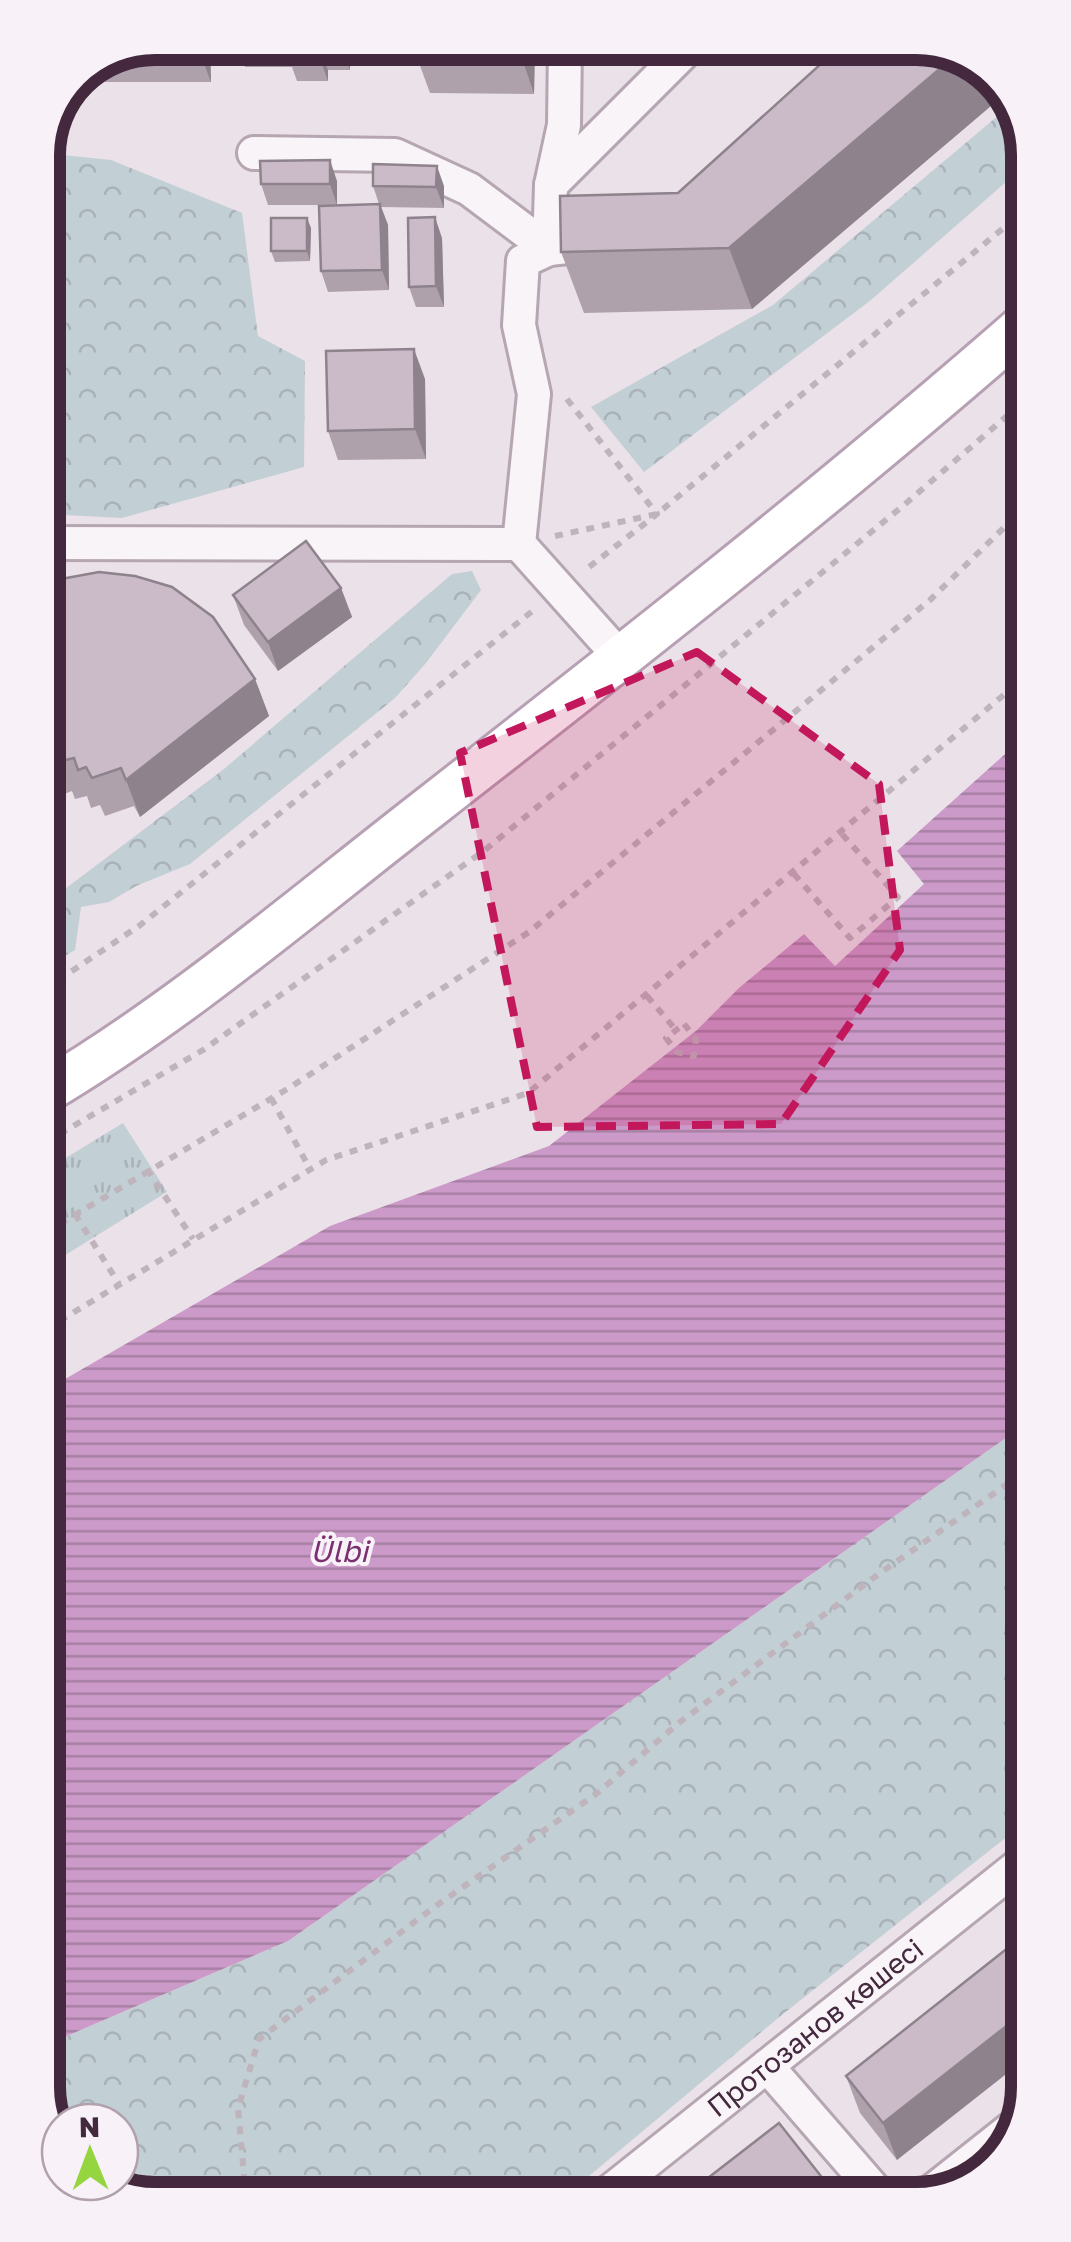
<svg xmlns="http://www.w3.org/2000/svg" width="1071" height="2242" font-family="'Golos Text',sans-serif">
<defs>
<pattern id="grass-tufts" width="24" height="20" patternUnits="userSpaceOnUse" patternTransform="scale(2.5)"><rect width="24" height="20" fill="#c2cfd5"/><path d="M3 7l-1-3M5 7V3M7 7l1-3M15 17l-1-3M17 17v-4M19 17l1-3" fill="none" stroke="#a8b2b8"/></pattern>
<pattern id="forest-crowns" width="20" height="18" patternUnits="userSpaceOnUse" patternTransform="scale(2.5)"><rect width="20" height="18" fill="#c2cfd5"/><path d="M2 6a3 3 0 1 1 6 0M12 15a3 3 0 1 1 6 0" fill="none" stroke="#a8b2b8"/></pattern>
<pattern id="water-rules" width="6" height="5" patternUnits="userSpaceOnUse" patternTransform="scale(2.5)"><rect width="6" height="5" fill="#cc9ac8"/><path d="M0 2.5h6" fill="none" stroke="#a77ea4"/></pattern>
</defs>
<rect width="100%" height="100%" fill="#ebe1e9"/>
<!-- grass -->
<polygon fill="url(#grass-tufts)" points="123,1123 167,1192 46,1267 46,1170"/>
<!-- forest -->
<g fill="url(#forest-crowns)">
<polygon points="1012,104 1022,118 1022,168 871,300 644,472 591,407 773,305"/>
<polygon points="43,153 111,160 242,213 258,336 305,361 304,467 122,518 44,514"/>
<polygon points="472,571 481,590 426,663 395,698 190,864 136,886 109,902 81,907 75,950 45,968 45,904 224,769 452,574"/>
<polygon points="1026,1424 1027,1821 783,2014 565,2196 147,2199 102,2182 120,2182 120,2122 60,2122 60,2139 49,2124 48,2044 288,1941"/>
</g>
<!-- water -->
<polygon fill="url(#water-rules)" points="1024,737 1026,1424 288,1941 48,2044 46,1390 330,1226 549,1146 697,1030 739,988 804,934 835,966 924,884 897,851"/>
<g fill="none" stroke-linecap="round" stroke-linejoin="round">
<defs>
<g id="minor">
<polyline points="254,153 395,155 469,189 549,249"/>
<polyline points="551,185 693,43"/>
<polyline points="549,249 551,185 564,125 565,43"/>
<polyline points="44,543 519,544 621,658"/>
<polyline points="519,544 534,394 519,325 523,261 549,249 605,243"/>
<polyline points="767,2066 878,2194"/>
<polyline points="930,2193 1017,2124"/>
<path id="s1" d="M604 2196 1028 1858"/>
</g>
<path id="major" d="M46 1091C182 1010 304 905 429 808 630 651 831 494 1023 326"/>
</defs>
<!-- minor casing -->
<use href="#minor" stroke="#b5a6b2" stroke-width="38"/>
<!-- major casing -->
<use href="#major" stroke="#b7a0b3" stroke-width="48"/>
<!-- path -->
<g stroke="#bfb3bc" stroke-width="6" stroke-dasharray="8 8" stroke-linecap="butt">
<polyline points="567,399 657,514 584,571"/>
<polyline points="555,536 657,514 1023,212"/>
<polyline points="794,874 850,938 898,897 841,833"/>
<polyline points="45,989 139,926 535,609"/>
<polyline points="647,996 676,1030"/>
<polygon points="684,1024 696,1039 694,1056 677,1052 666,1038"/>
<polyline points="271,1098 310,1169"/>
<polyline points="46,1142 203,1050 485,850 904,505 1023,402"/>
<polyline points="147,1169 193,1239"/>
<polyline points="75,1214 119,1284"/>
<polyline points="46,1232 289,1088 529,932 930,600 1024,508"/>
<polyline points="46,1329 326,1160 528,1093 1024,678"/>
<polyline points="246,2198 238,2108 259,2039 433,1908 596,1794 680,1722 876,1576 1026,1471"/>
</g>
<!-- minor -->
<use href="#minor" stroke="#f9f4f8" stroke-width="32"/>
<!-- major -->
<use href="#major" stroke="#fff" stroke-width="42"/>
</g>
<!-- wall -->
<g fill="#afa1ac">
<polygon points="155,42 210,43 211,82 97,82 92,68"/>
<polygon points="237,43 350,43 350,70 328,70 328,81 297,81 292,67 245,67"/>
<polygon points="535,43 534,94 430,93 419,63"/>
<polygon points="985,66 1005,94 752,309 584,313 561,252 678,193"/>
<polygon points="337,181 337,205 268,205 261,184"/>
<polygon points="373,186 444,186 444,208 381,207 388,225 389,290 328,292 321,271 379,204"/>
<polygon points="311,228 310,261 275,262 271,251"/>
<polygon points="442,238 444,307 416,307 409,287"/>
<polygon points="425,379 426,459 338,460 328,431"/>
<polygon points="44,574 50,581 255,679 269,716 140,817 134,806 105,816 100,805 91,808 87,796 75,799 72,791 45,801"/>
<polygon points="341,588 352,617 278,671 244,625 233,595"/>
<polygon points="1028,1932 897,2160 860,2113 846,2076"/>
</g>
<!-- shaded-wall -->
<g fill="#8e838c">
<polygon points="200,43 210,43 211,82 200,53"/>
<polygon points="317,43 328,70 328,81 317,51"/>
<polygon points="340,43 350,43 350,70"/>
<polygon points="524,43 535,43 534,94 524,64"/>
<polygon points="956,55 985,66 1005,94 752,309 729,248"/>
<polygon points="330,160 337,181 337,205 330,184"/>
<polygon points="437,166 444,186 444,208 436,187"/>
<polygon points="380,204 388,225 389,290 382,270"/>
<polygon points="435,217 442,238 444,307 436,286"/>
<polygon points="307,218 311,228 310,261 307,251"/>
<polygon points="414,349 425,379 426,459 415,429"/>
<polygon points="341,588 352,617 278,671 268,642"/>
<polygon points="255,679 269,716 140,817 126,780"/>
<polygon points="1028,2009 1028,2057 897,2160 883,2123"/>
<polygon points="824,2180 829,2194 805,2194"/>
</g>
<!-- building -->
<g fill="#cbbbc8" stroke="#8e838c" stroke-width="2.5">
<polygon points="155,42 200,43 200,53 130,53"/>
<rect x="286" y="43" width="31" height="8"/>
<polygon points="419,43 524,43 524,64 419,63"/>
<polygon points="844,43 924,43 956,55 729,248 561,252 560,196 678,193"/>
<polygon points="330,160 330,184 261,184 260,161"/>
<polygon points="373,164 437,166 436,187 373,186"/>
<polygon points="380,204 382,270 321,271 319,206"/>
<polygon points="435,217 436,286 409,287 408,218"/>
<rect x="271" y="218" width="36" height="33"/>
<polygon points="414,349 415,429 328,431 326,351"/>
<polygon points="306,541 341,588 268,642 233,595"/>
<polygon points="99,572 135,576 172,587 213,617 255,679 126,780 121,768 92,778 86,767 78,770 74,758 61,761 58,754 45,759 44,574 45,573 50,581"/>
<polygon points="1028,1932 1028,2009 883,2123 846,2076"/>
<polygon points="779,2123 824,2180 805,2194 686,2195"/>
</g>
<!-- marked area -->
<path fill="#c2185b" fill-opacity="0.2" stroke="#c2185b" stroke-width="8" stroke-dasharray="20 12" stroke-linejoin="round" d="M697 652 879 784 900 950 781 1124 537 1127 460 753Z"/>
<g text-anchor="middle" stroke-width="8" stroke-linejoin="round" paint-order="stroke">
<!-- street labels -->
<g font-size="28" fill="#43283e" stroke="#f8f1f7">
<text dy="10" stroke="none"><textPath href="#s1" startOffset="270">Протозанов көшесі</textPath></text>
</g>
<!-- water labels -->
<g font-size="30" font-style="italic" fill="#7a3070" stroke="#f8f1f7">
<text x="339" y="1562">Ülbi</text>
</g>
</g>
<!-- crop -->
<path d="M0 0H1071V2242H0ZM155 60H916A95 95 0 0 1 1011 155V2087A95 95 0 0 1 916 2182H155A95 95 0 0 1 60 2087V155A95 95 0 0 1 155 60Z" fill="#f8f1f7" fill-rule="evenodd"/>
<path fill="none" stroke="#43283e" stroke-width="12" d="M155 60H916A95 95 0 0 1 1011 155V2087A95 95 0 0 1 916 2182H155A95 95 0 0 1 60 2087V155A95 95 0 0 1 155 60Z"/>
<!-- north arrow -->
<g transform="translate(90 2152) rotate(359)"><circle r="48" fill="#f8f1f7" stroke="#b0a1ad" stroke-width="2.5"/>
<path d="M0-8L18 38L0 25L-18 38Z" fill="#95d640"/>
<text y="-15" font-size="28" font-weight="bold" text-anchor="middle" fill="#43283e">N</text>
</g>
</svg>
